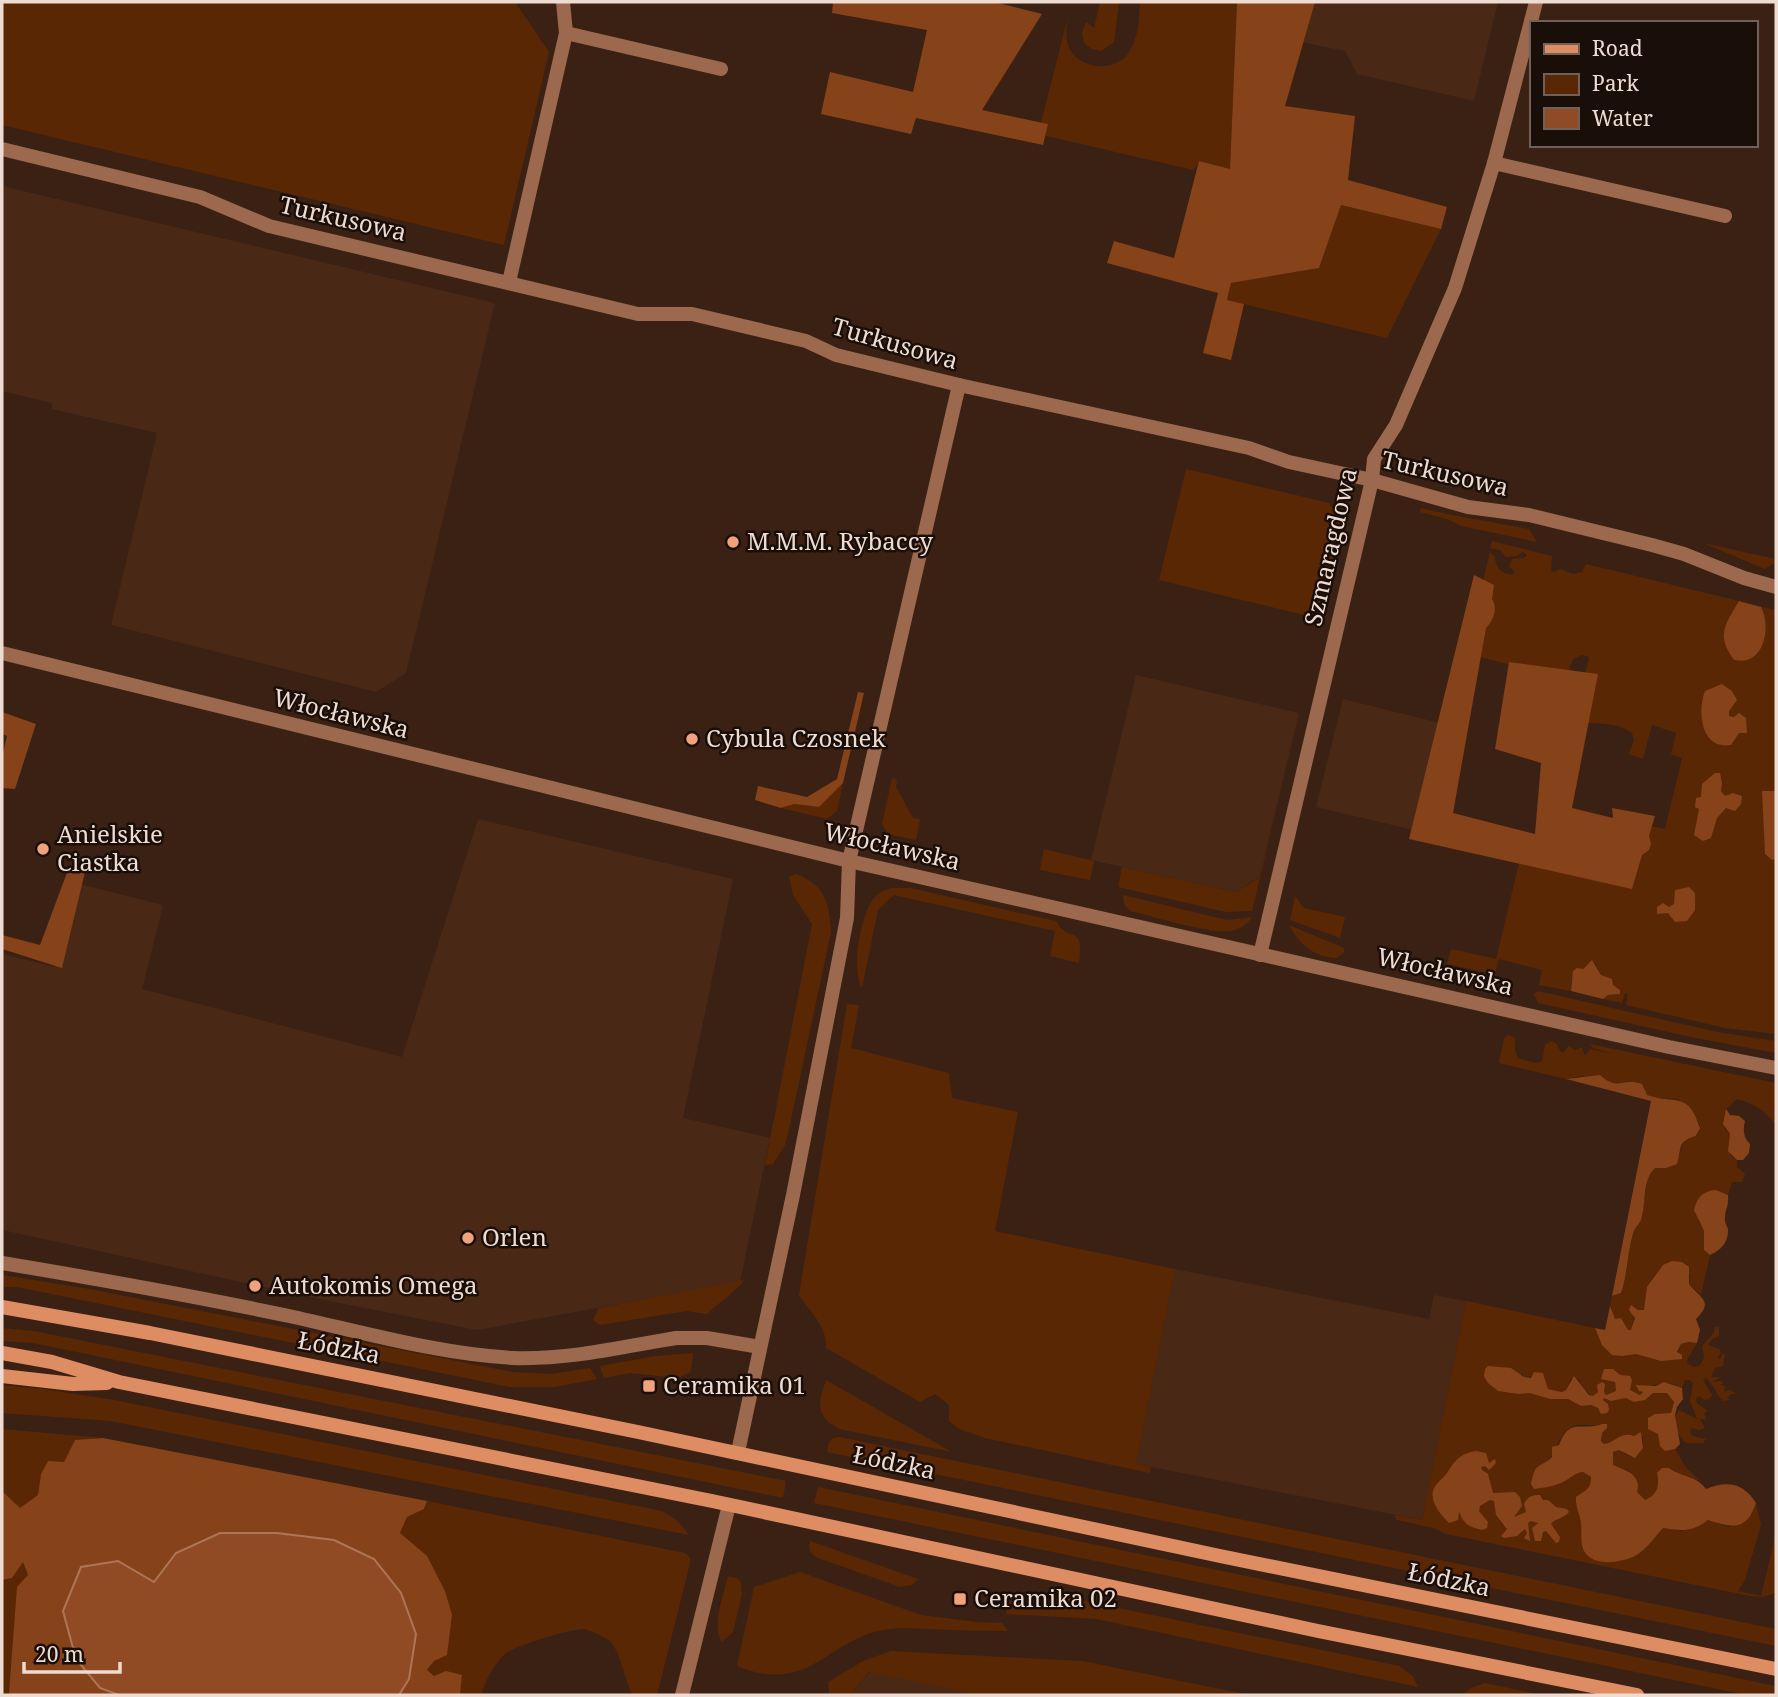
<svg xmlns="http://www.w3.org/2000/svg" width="1778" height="1697" font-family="'Noto Serif',serif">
<rect width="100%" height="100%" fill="#3b2113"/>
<!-- built -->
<g fill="#492816">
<polygon points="1302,2 1498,2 1474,101 1357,74 1345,51 1292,40"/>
<polygon points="2,186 495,303 406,673 376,692 111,625 157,433 52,409 52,403 2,391"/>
<polygon points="1136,675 1299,713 1259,877 1236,892 1091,860"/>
<polygon points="1343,699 1448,725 1422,832 1316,807"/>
<polygon points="478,819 733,879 683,1118 770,1138 740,1282 477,1330 324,1300 2,1230 2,954 55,967 76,883 163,905 142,989 402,1057"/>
<polygon points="1175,1269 1429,1319 1434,1295 1466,1301 1422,1520 1136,1464"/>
<polygon points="874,1667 1022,1695 850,1695"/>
</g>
<!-- green -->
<g fill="#5a2705">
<polygon points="2,2 515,2 549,52 504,245 2,125"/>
<polygon points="1100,2 1119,2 1114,42 1101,51 1092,49 1084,43 1082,32 1086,22 1094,28"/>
<path d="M1140 2H1237L1230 170 1200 161 1193 170 1038 134 1068 17C1066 28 1065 40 1070 50 1081 69 1114 72 1127 55 1139 39 1139 20 1140 2Z"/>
<polygon points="1341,205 1441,229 1387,338 1227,300 1231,283 1319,268"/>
<polygon points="1186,469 1329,503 1344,528 1321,619 1159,580"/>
<path d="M1421 508C1457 517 1493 522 1529 529L1537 542 1462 526 1447 519 1420 512Z"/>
<path d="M1492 541 1552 556 1551 571 1554 572 1560 569 1573 574 1582 572 1586 564 1739 601C1727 622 1718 637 1734 660 1764 666 1772 627 1761 607L1776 610V1034L1725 1028 1626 1005 1628 994 1625 993 1622 1003 1603 999 1608 995 1619 994 1620 990 1613 985 1611 979 1601 975 1595 963 1586 965 1571 981V991L1539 985 1542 970 1499 959 1495 974 1447 964 1451 949 1496 959 1521 855 1641 824 1665 829 1682 758 1671 754 1676 733 1652 725 1643 759 1629 754 1634 740 1632 733C1614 720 1594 725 1574 722L1589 657 1581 655 1573 659 1566 680 1480 657V593L1490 552 1495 557C1495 568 1503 576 1514 574L1513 569 1509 567 1512 559 1524 558 1527 555 1523 552 1516 556 1506 557 1500 550 1490 548Z"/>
<polygon points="1703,543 1776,559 1776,562 1765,569"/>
<polygon points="1299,713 1252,911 1226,912 1118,887 1122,867 1236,892 1259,878"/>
<polygon points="892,778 897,780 896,787 913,818 920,819 916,840 888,834 882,824"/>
<polygon points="843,783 837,811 827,819 781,808 794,804 819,807"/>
<polygon points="1044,849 1094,861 1090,880 1040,870"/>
<path d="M796 874C826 886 829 902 831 932L788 1134 785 1145 773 1164 765 1165 812 924 793 895 789 877Z"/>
<path d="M891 888H910L1056 921C1070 945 1084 922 1079 963L1050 956 1055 931 894 895 878 910 862 988C851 970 860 911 876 896 880 892 887 890 891 888Z"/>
<path d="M1123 895 1227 920 1252 917C1246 926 1239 930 1229 931 1210 934 1152 916 1130 911L1124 904Z"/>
<polygon points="1295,896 1304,908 1345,917 1340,938 1290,920"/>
<path d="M1289 925 1344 948V952L1337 958C1315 958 1299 944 1289 925Z"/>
<polygon points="1538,991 1717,1032 1776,1041 1776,1053 1691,1037 1538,1003 1534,994"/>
<path d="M847 1004 859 1005 851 1048 949 1073 952 1098 1018 1112 995 1231 1175 1269 1136 1464 1151 1467 1150 1473 985 1438 959 1429 949 1421V1405L935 1394 920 1402 826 1348C828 1327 809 1311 799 1295Z"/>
<path d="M1508 1035 1515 1038V1051L1518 1058 1535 1063 1542 1062 1545 1045 1551 1041 1556 1043 1561 1052H1564L1569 1046 1575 1050 1582 1047 1585 1056 1590 1049 1612 1054 1593 1048 1590 1044 1776 1083V1126C1768 1112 1753 1103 1737 1099L1726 1109 1725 1129 1730 1134 1731 1156 1737 1160V1167L1745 1174 1742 1182H1732L1728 1195 1716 1190 1698 1221 1704 1230V1250L1710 1255 1701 1295 1689 1284 1691 1274 1645 1299 1646 1308 1634 1314 1633 1327 1631 1330H1628L1621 1318 1615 1320 1610 1306 1612 1296 1621 1293C1628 1273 1627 1253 1633 1234 1634 1228 1639 1225 1641 1220 1647 1202 1641 1182 1655 1168H1666C1670 1165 1677 1160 1679 1156 1686 1142 1678 1141 1697 1136L1700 1127 1699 1123 1678 1099 1655 1098 1619 1084H1610L1582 1076 1566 1079 1499 1063 1504 1038Z"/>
<polygon points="2,1275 84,1288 512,1372 551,1374 590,1368 597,1379 555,1387 510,1387 17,1287 2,1287"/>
<path d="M744 1280C740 1288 716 1305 707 1314L687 1311 600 1325 593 1320 599 1308Z"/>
<path d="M1466 1301 1595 1328C1599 1337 1602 1346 1610 1352 1619 1359 1627 1352 1637 1354 1650 1356 1663 1363 1676 1358L1681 1344 1688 1342 1697 1343 1688 1358 1687 1363 1693 1367 1699 1366C1706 1358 1704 1356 1702 1346L1713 1334 1715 1327H1719V1336L1712 1339 1708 1345 1719 1349 1721 1352 1718 1358 1720 1359 1723 1353 1725 1355 1723 1366 1715 1368 1711 1377H1721L1712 1382 1720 1381 1723 1383 1720 1385 1725 1386 1724 1392 1729 1390 1738 1394H1731L1727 1398 1730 1400 1723 1401C1716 1394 1714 1385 1706 1378L1703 1380 1712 1395 1709 1399 1705 1400 1698 1396 1696 1399 1697 1403 1708 1411 1704 1413 1706 1419H1700L1705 1428 1699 1430 1692 1428 1690 1432 1692 1436 1706 1439 1703 1443H1686C1677 1435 1671 1421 1679 1410L1697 1419 1690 1401 1693 1383 1690 1380H1685L1682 1388 1669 1383 1647 1386 1640 1395 1630 1390V1385L1611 1381 1615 1382 1616 1391 1606 1395 1604 1392H1598L1593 1397 1583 1388 1579 1379H1571L1566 1390 1562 1392 1548 1389 1546 1384 1534 1376 1524 1377 1521 1373 1519 1394 1530 1392 1550 1399H1568L1581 1406 1591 1405 1598 1408 1604 1398 1611 1401 1626 1398 1636 1401 1645 1400 1653 1393H1667L1674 1402 1671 1414H1655L1660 1446 1665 1450 1675 1449 1687 1469 1701 1481C1690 1476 1678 1474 1669 1468L1652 1497 1645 1500 1637 1492 1628 1470 1613 1465V1452L1619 1450 1629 1456 1643 1448V1437L1634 1436 1604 1444 1601 1441 1602 1433 1607 1428 1602 1424C1592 1427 1584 1423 1574 1426 1559 1431 1558 1451 1547 1461L1562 1482 1574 1473 1584 1472 1591 1478C1591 1490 1585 1490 1576 1497 1575 1505 1578 1506 1580 1513 1583 1524 1582 1537 1582 1549L1650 1544 1662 1528 1682 1531 1708 1520 1729 1527 1752 1514 1756 1503 1761 1525 1745 1580 1738 1591 1761 1596 1773 1546 1776 1521V1593L1762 1597 1750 1596 1446 1534 1437 1529 1397 1520 1394 1515 1422 1520Z"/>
<polygon points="2,1328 34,1331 786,1481 783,1498 33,1343 2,1341"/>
<polygon points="693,1353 691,1372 678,1378 630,1373 604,1378 600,1366 655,1356"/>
<path d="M826 1380 952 1452 839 1429C815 1416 818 1403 826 1380Z"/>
<polygon points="2,1385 43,1389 114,1400 662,1511 678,1521 689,1535 110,1421 2,1413"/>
<polygon points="2,1429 103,1438 75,1440 64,1463 41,1474 38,1495 20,1509 2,1491"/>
<polygon points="839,1437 1776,1629 1776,1646 827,1452 829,1442 833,1438"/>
<polygon points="818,1487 1776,1686 1776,1695 1747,1695 814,1503"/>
<path d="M427 1501 685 1553 690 1558V1563L657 1695H633C624 1681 622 1653 609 1640 605 1637 589 1630 584 1629 572 1628 515 1646 506 1653 492 1666 487 1678 481 1695H459L462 1675 434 1676 427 1670 434 1660 400 1533 407 1517 424 1509Z"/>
<path d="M810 1541 918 1579 912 1585 900 1587 818 1558C810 1554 808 1550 810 1541Z"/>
<polygon points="23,1561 28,1575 9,1692 11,1695 2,1695 2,1580 12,1578"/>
<path d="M800 1572 921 1615 977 1622 1002 1623 1008 1631C981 1631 954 1630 927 1629 915 1629 902 1627 890 1629 829 1635 812 1697 737 1666L754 1587Z"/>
<path d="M728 1576 737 1578 741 1582 742 1594 733 1632 722 1642C711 1625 724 1595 728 1576Z"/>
<polygon points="1070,1598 1399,1666 1413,1676 1418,1687 1096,1619 1006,1614 1009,1601"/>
<polygon points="891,1651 1082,1661 1250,1695 980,1695 869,1672 850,1695 829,1695 828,1682 863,1661"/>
<polygon points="1485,1683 1542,1695 1463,1695 1471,1688"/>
</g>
<!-- forest -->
<g fill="#864219">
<polygon points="833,2 994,2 1042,14 982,110 1048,124 1043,145 916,118 911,134 821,114 830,72 913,92 927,30 832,13"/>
<polygon points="1237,2 1315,2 1285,106 1355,116 1348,180 1447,207 1441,229 1341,205 1319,268 1231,283 1227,300 1244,304 1231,360 1203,353 1218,293 1107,263 1114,241 1174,258 1199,161 1230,169"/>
<path d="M1474 575 1494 585 1492 599C1498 608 1494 620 1486 628L1453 813 1535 834 1541 763 1495 749 1509 662 1598 674 1572 808 1613 818 1612 808 1655 816 1649 836 1651 844 1649 850 1642 855 1632 889 1409 839Z"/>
<path d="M1739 601 1761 607C1772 627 1764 667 1734 660 1716 635 1725 625 1739 601Z"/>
<path d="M1722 684 1732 691 1737 700 1729 711V716L1734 717 1739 713 1746 718 1747 733H1739L1731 745C1701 750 1697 712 1705 691Z"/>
<polygon points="858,692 864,693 843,783 819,807 794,804 781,808 755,800 758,786 807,797 837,779"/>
<polygon points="2,712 36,724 15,789 2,788 2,757 7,736 2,734"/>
<polygon points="1715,773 1720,773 1722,783 1721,791 1725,796 1733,793 1742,796 1741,804 1735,811 1726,808 1717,818 1711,838 1703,841 1694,835 1699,809 1695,807 1696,798 1701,797 1702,784"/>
<polygon points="1762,791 1776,791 1776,859 1772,860 1765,854"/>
<polygon points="68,870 85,872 62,968 2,949 2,935 40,945"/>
<polygon points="1689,887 1695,893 1695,910 1687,921 1675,922 1668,913 1657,914 1657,907 1663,903 1669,907 1674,904 1675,890"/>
<polygon points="1592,960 1601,975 1612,979 1613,985 1620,990 1620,994 1608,995 1603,999 1571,991 1573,971 1577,968 1583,969"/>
<path d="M1600 1075C1619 1092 1621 1077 1642 1084L1647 1095C1675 1105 1688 1090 1700 1128L1696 1136C1677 1141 1682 1148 1677 1164L1666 1168H1655C1641 1182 1647 1202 1641 1220 1639 1225 1634 1228 1633 1234 1627 1253 1628 1273 1621 1293L1612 1296 1651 1101 1566 1079Z"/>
<path d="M1726 1109 1730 1115 1739 1116 1745 1121C1743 1130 1743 1137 1750 1144L1749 1153 1743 1160H1737L1728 1151 1730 1134 1723 1124Z"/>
<path d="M1716 1190 1728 1195C1729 1207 1725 1209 1725 1218 1724 1221 1727 1226 1728 1229 1729 1242 1720 1251 1710 1255L1704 1250V1231L1694 1210C1697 1197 1703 1191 1716 1190Z"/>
<path d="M1672 1261 1682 1262 1689 1267V1284C1701 1299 1714 1301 1696 1319L1700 1330 1697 1343 1688 1342 1681 1344 1677 1352 1682 1355V1359L1661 1361 1636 1354 1622 1356 1612 1355 1602 1345 1595 1328 1605 1330 1610 1306 1615 1319 1621 1318 1628 1330H1631L1635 1318 1629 1310 1631 1305 1638 1310H1644L1647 1287 1663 1265Z"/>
<polygon points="1488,1366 1511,1368 1524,1377 1531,1378 1534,1372 1543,1373 1548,1389 1562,1392 1566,1390 1574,1376 1589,1395 1593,1396 1598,1392 1597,1385 1602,1382 1605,1384 1604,1392 1606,1395 1616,1391 1615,1382 1601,1379 1604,1369 1613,1369 1620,1375 1630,1376 1632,1380 1630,1390 1640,1395 1643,1392 1639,1391 1636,1385 1656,1386 1664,1382 1682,1388 1683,1399 1677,1407 1675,1415 1680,1444 1675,1449 1665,1451 1660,1446 1658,1434 1648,1429 1648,1418 1655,1414 1671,1413 1674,1402 1667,1393 1653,1393 1645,1400 1634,1402 1626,1398 1611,1401 1604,1398 1603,1400 1608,1404 1609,1410 1607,1413 1601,1414 1598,1408 1591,1405 1581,1406 1568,1399 1550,1399 1530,1393 1519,1394 1498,1391 1488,1383 1484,1376 1485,1369"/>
<path d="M1602 1424H1607V1428L1602 1433 1601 1441 1604 1444C1616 1442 1621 1431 1634 1436L1641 1432 1643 1448 1635 1458 1619 1450 1613 1452V1465C1626 1470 1642 1475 1637 1492L1645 1500C1657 1495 1660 1486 1657 1473L1662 1468H1669C1681 1477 1696 1475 1706 1489 1727 1480 1744 1483 1756 1503 1747 1531 1732 1528 1708 1520 1693 1532 1681 1531 1663 1528 1654 1538 1647 1549 1635 1556 1620 1563 1593 1567 1584 1551 1580 1544 1582 1531 1581 1523 1580 1514 1575 1506 1576 1497 1585 1490 1591 1490 1591 1477L1583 1472C1574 1473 1571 1478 1563 1482 1555 1486 1543 1488 1534 1489L1531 1484C1536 1460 1538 1470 1552 1457V1447L1559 1445C1570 1416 1581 1432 1602 1424Z"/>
<polygon points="103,1438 427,1501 424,1509 407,1517 400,1533 427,1556 445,1591 452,1615 447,1655 434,1661 427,1670 434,1676 446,1671 462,1675 460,1694 11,1695 9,1693 17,1587 28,1575 23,1562 12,1578 2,1580 2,1491 20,1508 38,1495 41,1474 48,1461 64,1462 75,1440"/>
<path d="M1476 1451 1486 1453 1489 1463 1495 1459 1496 1463 1489 1470 1485 1466 1481 1467 1482 1470 1488 1474 1493 1493 1515 1492 1520 1497 1522 1506 1514 1517 1526 1512 1524 1504C1528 1496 1532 1495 1540 1495L1543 1500H1548L1556 1507 1567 1509 1569 1512C1565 1518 1554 1519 1551 1524L1560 1537 1559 1542 1556 1543 1546 1531 1543 1532 1541 1541H1535L1532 1528 1538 1523 1531 1521 1528 1523 1530 1541 1524 1538 1527 1533 1525 1529 1517 1536 1504 1538 1501 1536 1507 1529 1496 1515 1494 1501 1490 1500 1480 1506 1479 1511 1488 1522 1487 1528 1482 1530C1469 1527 1464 1524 1459 1512L1458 1520 1449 1523C1440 1514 1426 1498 1436 1485 1439 1481 1444 1477 1447 1473 1456 1459 1460 1454 1476 1451Z"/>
</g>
<!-- water -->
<polygon fill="#914b24" stroke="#ad7658" stroke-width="2" points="220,1533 277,1533 334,1540 374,1559 401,1593 416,1634 409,1679 399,1695 119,1695 100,1688 76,1659 63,1611 81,1567 118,1561 154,1582 176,1553"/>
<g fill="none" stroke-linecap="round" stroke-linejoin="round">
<!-- street -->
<g stroke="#9c694f" stroke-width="14">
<polyline points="566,33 721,69"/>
<polyline points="2,149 200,197 269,226 638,314 692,314 806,341 836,355 959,385 1249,448 1289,462 1372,480 1468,507 1529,515 1652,545 1684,554 1744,578 1776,587"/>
<polyline points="1494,163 1725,216"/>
<polyline points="509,282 566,33 563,2"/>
<polyline points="2,653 849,861 1669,1047 1776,1068"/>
<polyline points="1260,955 1372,480 1374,459 1396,425 1455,288 1494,163 1536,2"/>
<path d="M2 1263C98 1279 194 1296 289 1316 362 1332 438 1354 513 1358 569 1360 621 1347 676 1338H707L760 1347"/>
<polyline points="738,1452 793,1195 847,918 849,861 959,385"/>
<polyline points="682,1695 729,1505"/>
</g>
<!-- secondary -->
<g stroke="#de8d63" stroke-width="14">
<polyline points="2,1307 150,1333 638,1432 1220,1556 1776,1669"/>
<polyline points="2,1353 52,1362 119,1382 712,1501 1318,1631 1637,1695"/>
<polyline points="2,1376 73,1384 107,1383"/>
</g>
</g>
<!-- markers -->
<g fill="#f0a27a" stroke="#1a0e08" stroke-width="2.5">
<circle cx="733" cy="542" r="7"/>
<circle cx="692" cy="739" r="7"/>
<circle cx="43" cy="849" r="7"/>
<circle cx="468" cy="1238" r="7"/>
<circle cx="255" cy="1286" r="7"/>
<rect x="642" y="1379" width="14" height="14" rx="3.5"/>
<rect x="953" y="1592" width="14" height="14" rx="3.5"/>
</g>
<g text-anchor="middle" stroke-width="5" stroke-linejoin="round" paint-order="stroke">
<!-- street labels -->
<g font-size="24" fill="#eedcd3" stroke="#1a0e08">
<text transform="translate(343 219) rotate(13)" y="8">Turkusowa</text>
<text transform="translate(895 344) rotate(16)" y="8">Turkusowa</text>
<text transform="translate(1445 474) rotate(13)" y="8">Turkusowa</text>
<text transform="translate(1331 547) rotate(-77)" y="8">Szmaragdowa</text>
<text transform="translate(341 714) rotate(14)" y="8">Włocławska</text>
<text transform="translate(892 847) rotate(13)" y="8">Włocławska</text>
<text transform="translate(1445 972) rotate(13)" y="8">Włocławska</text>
<text transform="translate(339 1348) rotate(11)" y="8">Łódzka</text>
<text transform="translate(894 1463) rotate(12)" y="8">Łódzka</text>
<text transform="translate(1449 1580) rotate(12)" y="8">Łódzka</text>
</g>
<!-- poi labels -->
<g font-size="24" fill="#eedcd3" stroke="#1a0e08" text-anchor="start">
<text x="747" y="550">M.M.M. Rybaccy</text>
<text x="706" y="747">Cybula Czosnek</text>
<text x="57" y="843">Anielskie<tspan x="57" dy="28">Ciastka</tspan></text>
<text x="482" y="1246">Orlen</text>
<text x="269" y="1294">Autokomis Omega</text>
<text x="663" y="1394">Ceramika 01</text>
<text x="974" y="1607">Ceramika 02</text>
</g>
</g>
<!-- border -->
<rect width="1778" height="1697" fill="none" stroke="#eedcd3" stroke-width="7"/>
<!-- legend -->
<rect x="1530" y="21" width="228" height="126" fill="#1a0e08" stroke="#6f6059" stroke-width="2"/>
<rect x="1544" y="44" width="35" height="10" fill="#de8d63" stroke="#6f6059" stroke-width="2"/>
<text x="1592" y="56" font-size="21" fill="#eedcd3">Road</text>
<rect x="1544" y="74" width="35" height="21" fill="#5a2705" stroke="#6f6059" stroke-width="2"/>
<text x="1592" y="91" font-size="21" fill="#eedcd3">Park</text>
<rect x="1544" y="108" width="35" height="21" fill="#914b24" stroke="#6f6059" stroke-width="2"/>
<text x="1592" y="126" font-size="21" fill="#eedcd3">Water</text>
<!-- scale -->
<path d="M24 1662v10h96v-10" fill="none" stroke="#eedcd3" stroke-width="3.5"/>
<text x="35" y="1662" font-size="21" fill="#eedcd3" stroke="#1a0e08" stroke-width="5" paint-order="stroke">20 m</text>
</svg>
